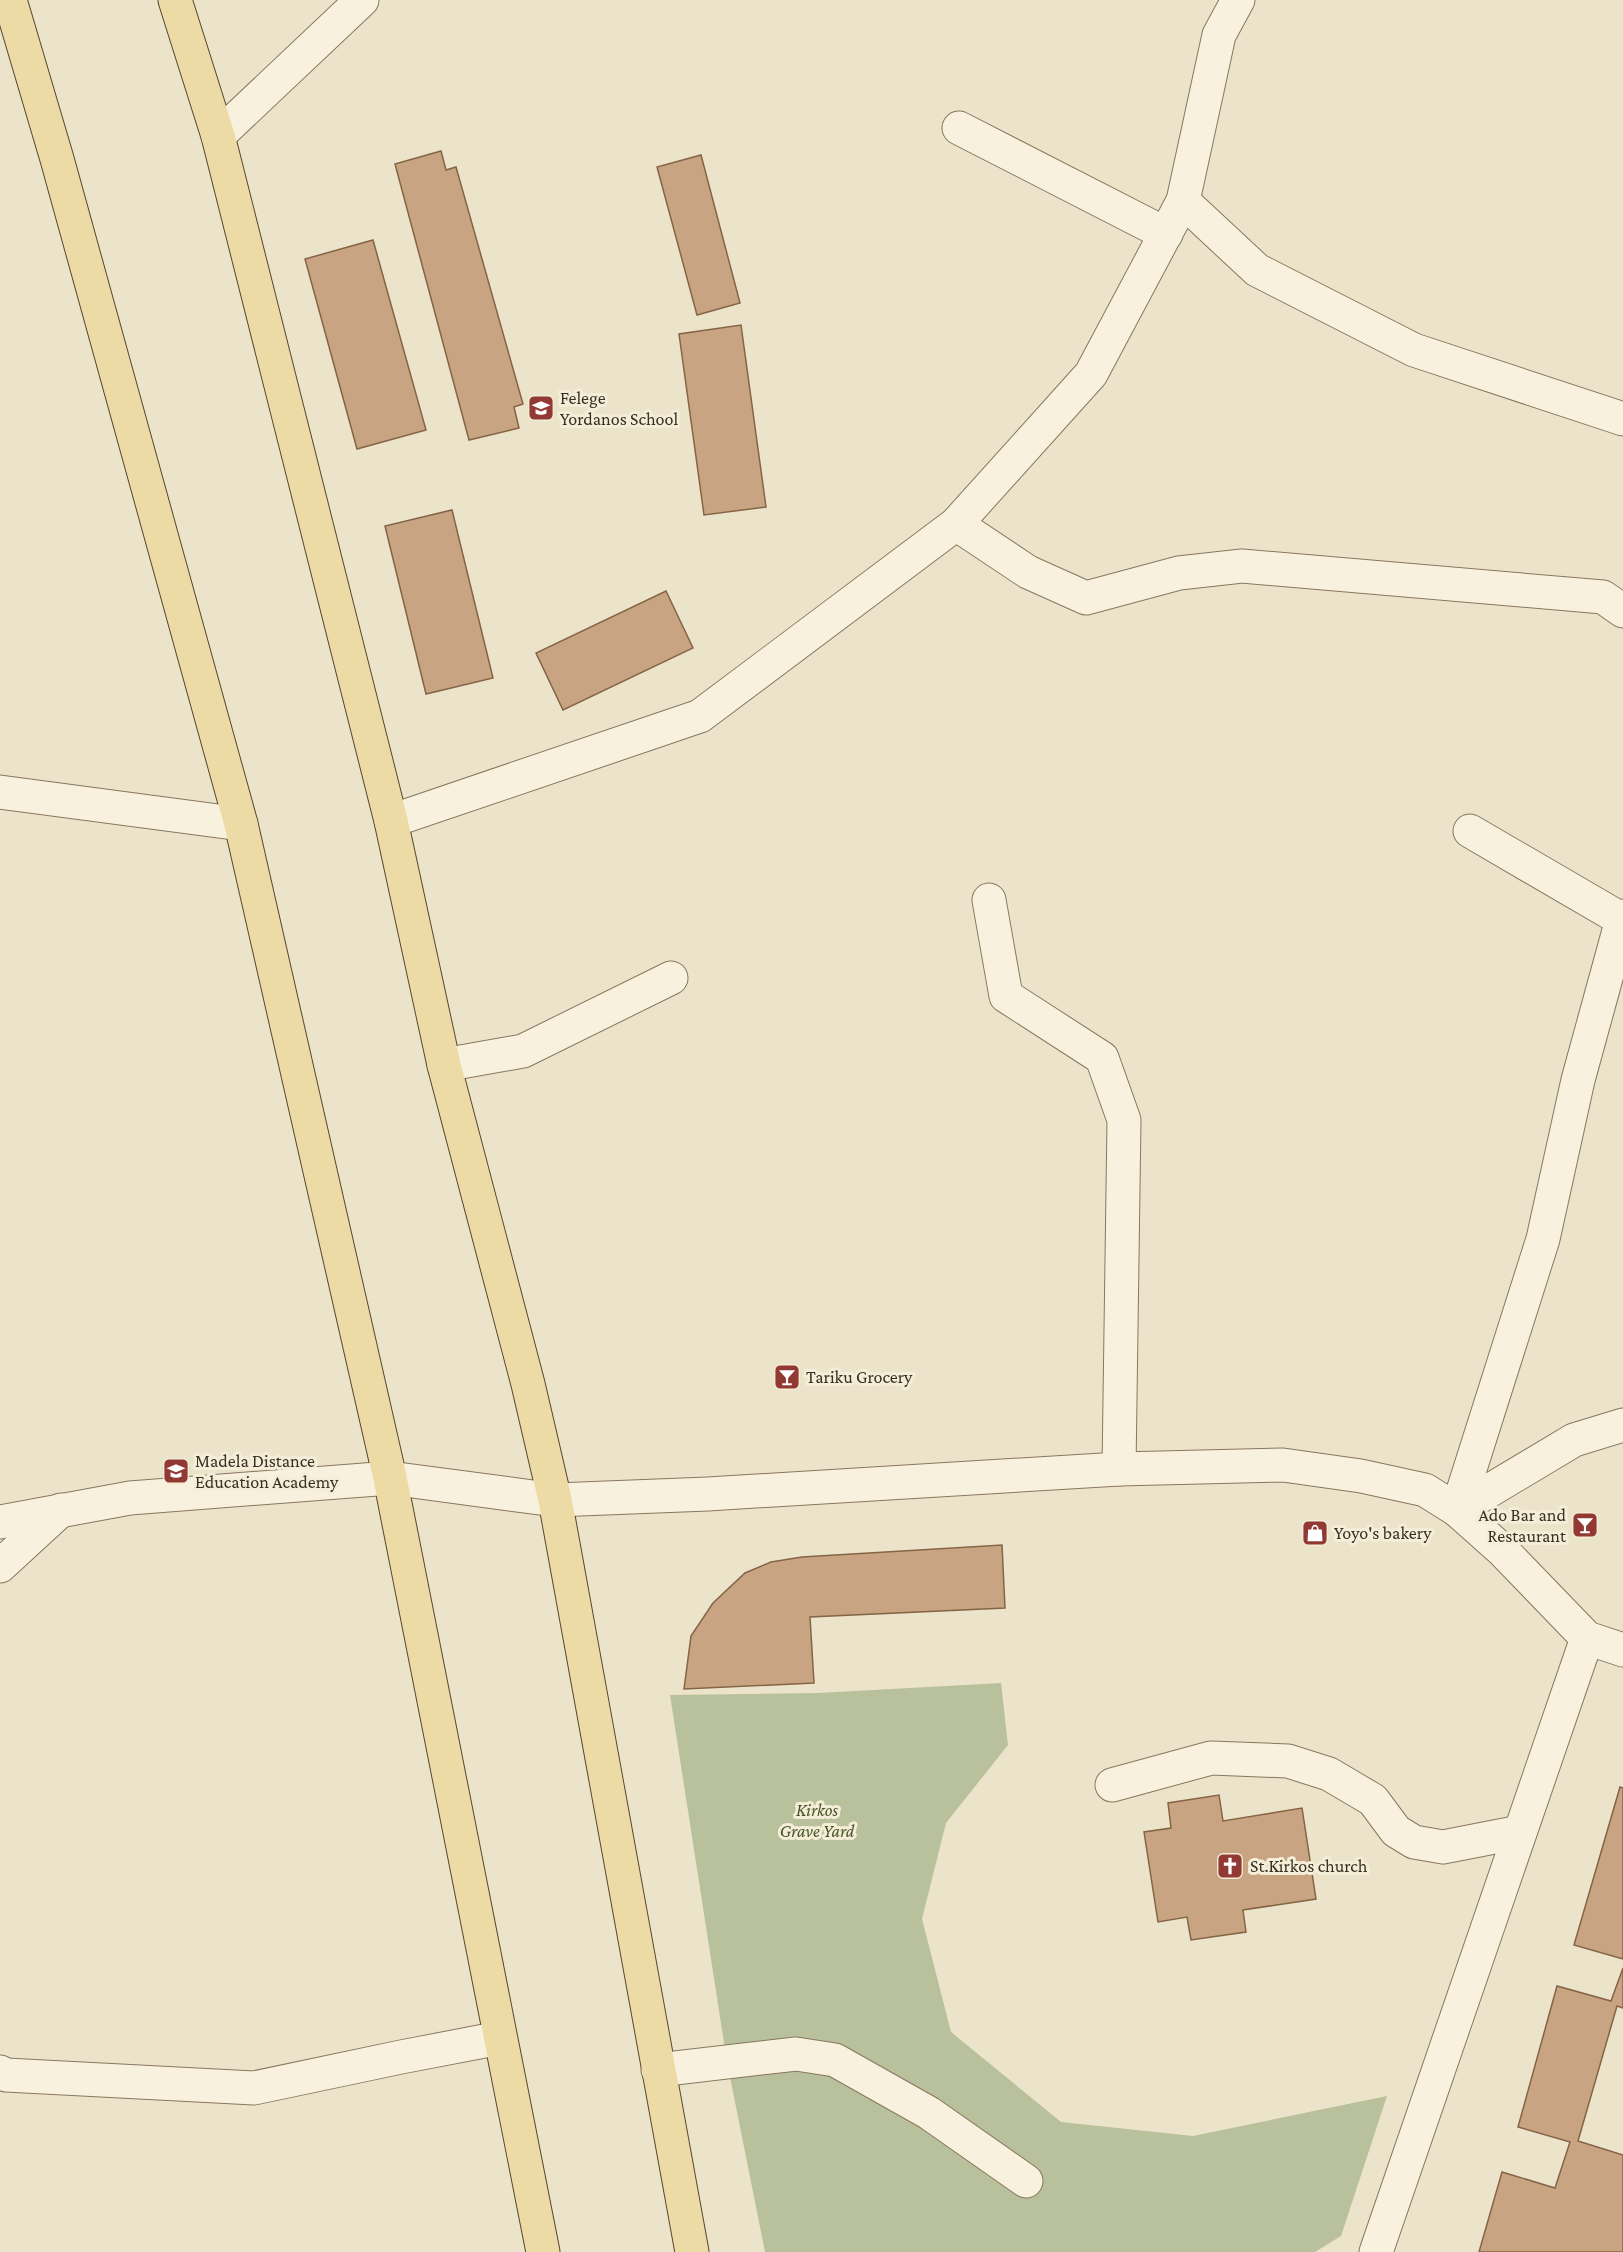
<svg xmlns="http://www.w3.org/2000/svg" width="1623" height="2252" font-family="'Crimson Pro',serif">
<rect width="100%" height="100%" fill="#ece4ca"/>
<!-- cemetery -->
<polygon fill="#b9c09c" points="1001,1683 1008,1745 946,1823 922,1919 951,2032 1061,2122 1193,2136 1387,2096 1341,2236 1315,2252 765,2252 727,2062 670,1695 818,1693"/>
<!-- building -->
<g fill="#c8a482" stroke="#856446" stroke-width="1.5">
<polygon points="441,151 446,170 456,167 523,404 514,407 519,428 469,440 395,164"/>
<polygon points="701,155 740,303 697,315 657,167"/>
<polygon points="373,240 426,430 357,449 305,259"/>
<polygon points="741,325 766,507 704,515 679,334"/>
<polygon points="452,510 493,678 426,694 385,526"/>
<polygon points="666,591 693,648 563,710 536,653"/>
<polygon points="1002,1545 1005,1608 810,1617 814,1683 684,1689 691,1636 713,1603 745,1573 771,1562 802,1557"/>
<polygon points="1620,1787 1623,1788 1623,1959 1574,1945"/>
<polygon points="1219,1795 1223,1821 1302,1808 1316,1899 1243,1910 1246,1932 1191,1940 1187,1917 1158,1922 1144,1832 1171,1828 1168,1803"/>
<polygon points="1623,1968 1623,2008 1617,2006 1578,2141 1623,2155 1623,2252 1479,2252 1502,2172 1555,2188 1570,2142 1518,2127 1557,1986 1611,2001"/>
</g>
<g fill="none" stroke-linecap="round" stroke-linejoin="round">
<defs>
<g id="minor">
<polyline points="959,128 1166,234"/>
<polyline points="218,136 362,0"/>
<polyline points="1183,201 1257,270 1414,350 1623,419"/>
<polyline points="956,524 1028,572 1086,598 1179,573 1242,566 1603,597 1623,611"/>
<polyline points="0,792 241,824"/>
<polyline points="391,821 700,716 956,524 1091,374 1183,201 1219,35 1238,0"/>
<polyline points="1470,831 1621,919"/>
<polyline points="989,900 1006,996 1102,1058 1124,1120 1119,1469"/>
<polyline points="444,1065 523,1051 671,978"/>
<polyline points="1457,1510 1543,1239 1578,1080 1623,916"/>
<polyline points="1457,1510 1574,1440 1623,1425"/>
<polyline points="0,1522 130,1498 390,1478 555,1500 708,1494 1119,1469 1283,1465 1361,1476 1425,1490 1457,1510 1503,1551 1587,1638 1623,1650"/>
<polyline points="0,1566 61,1510"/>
<polyline points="1112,1785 1211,1758 1288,1761 1329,1774 1373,1800 1396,1831 1414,1842 1443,1847 1520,1832"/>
<polyline points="658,2070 796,2054 835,2060 929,2113 1026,2181"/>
<polyline points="0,2072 6,2075 254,2088 401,2057 500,2038"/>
<polyline points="1376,2252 1587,1638"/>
</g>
<g id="major">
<polyline points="10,0 57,159 241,824 390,1478 543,2252"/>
<polyline points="175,0 218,136 391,821 444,1065 528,1384 555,1500 692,2252"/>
</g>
</defs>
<!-- minor casing -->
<use href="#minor" stroke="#88775f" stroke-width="35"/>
<!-- major casing -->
<use href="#major" stroke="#564633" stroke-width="35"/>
<!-- minor -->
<use href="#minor" stroke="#f7f1dd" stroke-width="33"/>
<!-- major -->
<use href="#major" stroke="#ecdba5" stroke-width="33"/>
</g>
<!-- icons -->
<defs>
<symbol id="school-square" viewBox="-11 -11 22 22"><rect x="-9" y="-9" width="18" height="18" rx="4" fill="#933933" stroke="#f4eed9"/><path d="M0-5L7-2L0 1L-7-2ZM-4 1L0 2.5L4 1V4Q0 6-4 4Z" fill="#fff"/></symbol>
<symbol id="bar-square" viewBox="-11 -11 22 22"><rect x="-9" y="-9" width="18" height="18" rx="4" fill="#933933" stroke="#f4eed9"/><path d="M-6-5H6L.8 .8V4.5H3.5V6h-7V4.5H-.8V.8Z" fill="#fff"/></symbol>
<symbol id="shop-square" viewBox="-11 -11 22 22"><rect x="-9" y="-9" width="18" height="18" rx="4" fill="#933933" stroke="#f4eed9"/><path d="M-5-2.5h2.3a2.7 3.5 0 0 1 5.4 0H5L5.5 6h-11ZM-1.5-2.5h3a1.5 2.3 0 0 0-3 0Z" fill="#fff"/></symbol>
<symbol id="church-square" viewBox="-11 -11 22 22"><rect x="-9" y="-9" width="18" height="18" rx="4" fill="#933933" stroke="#f4eed9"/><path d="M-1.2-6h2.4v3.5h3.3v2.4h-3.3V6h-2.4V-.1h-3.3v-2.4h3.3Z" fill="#fff"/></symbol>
</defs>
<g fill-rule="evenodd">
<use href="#school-square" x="526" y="393" width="30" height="30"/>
<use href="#bar-square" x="772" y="1362" width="30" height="30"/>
<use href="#school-square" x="161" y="1456" width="30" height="30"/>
<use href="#bar-square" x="1570" y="1510" width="30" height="30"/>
<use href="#shop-square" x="1300" y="1518" width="30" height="30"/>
<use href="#church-square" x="1215" y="1851" width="30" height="30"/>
</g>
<g text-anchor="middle" stroke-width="6" stroke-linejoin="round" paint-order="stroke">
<!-- poi labels -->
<g font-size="18" fill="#392f22" stroke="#f4eed9" text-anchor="start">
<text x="560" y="404">Felege<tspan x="560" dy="21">Yordanos School</tspan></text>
<text x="806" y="1383">Tariku Grocery</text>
<text x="195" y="1467">Madela Distance<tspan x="195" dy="21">Education Academy</tspan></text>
<text x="1566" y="1521" text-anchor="end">Ado Bar and<tspan x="1566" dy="21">Restaurant</tspan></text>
<text x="1334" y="1539">Yoyo's bakery</text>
<text x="1250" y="1872">St.Kirkos church</text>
</g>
<!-- park labels -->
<g font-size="18" font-style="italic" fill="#475429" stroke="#f4eed9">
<text x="817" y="1816">Kirkos<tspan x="817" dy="21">Grave Yard</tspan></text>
</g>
</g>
</svg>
